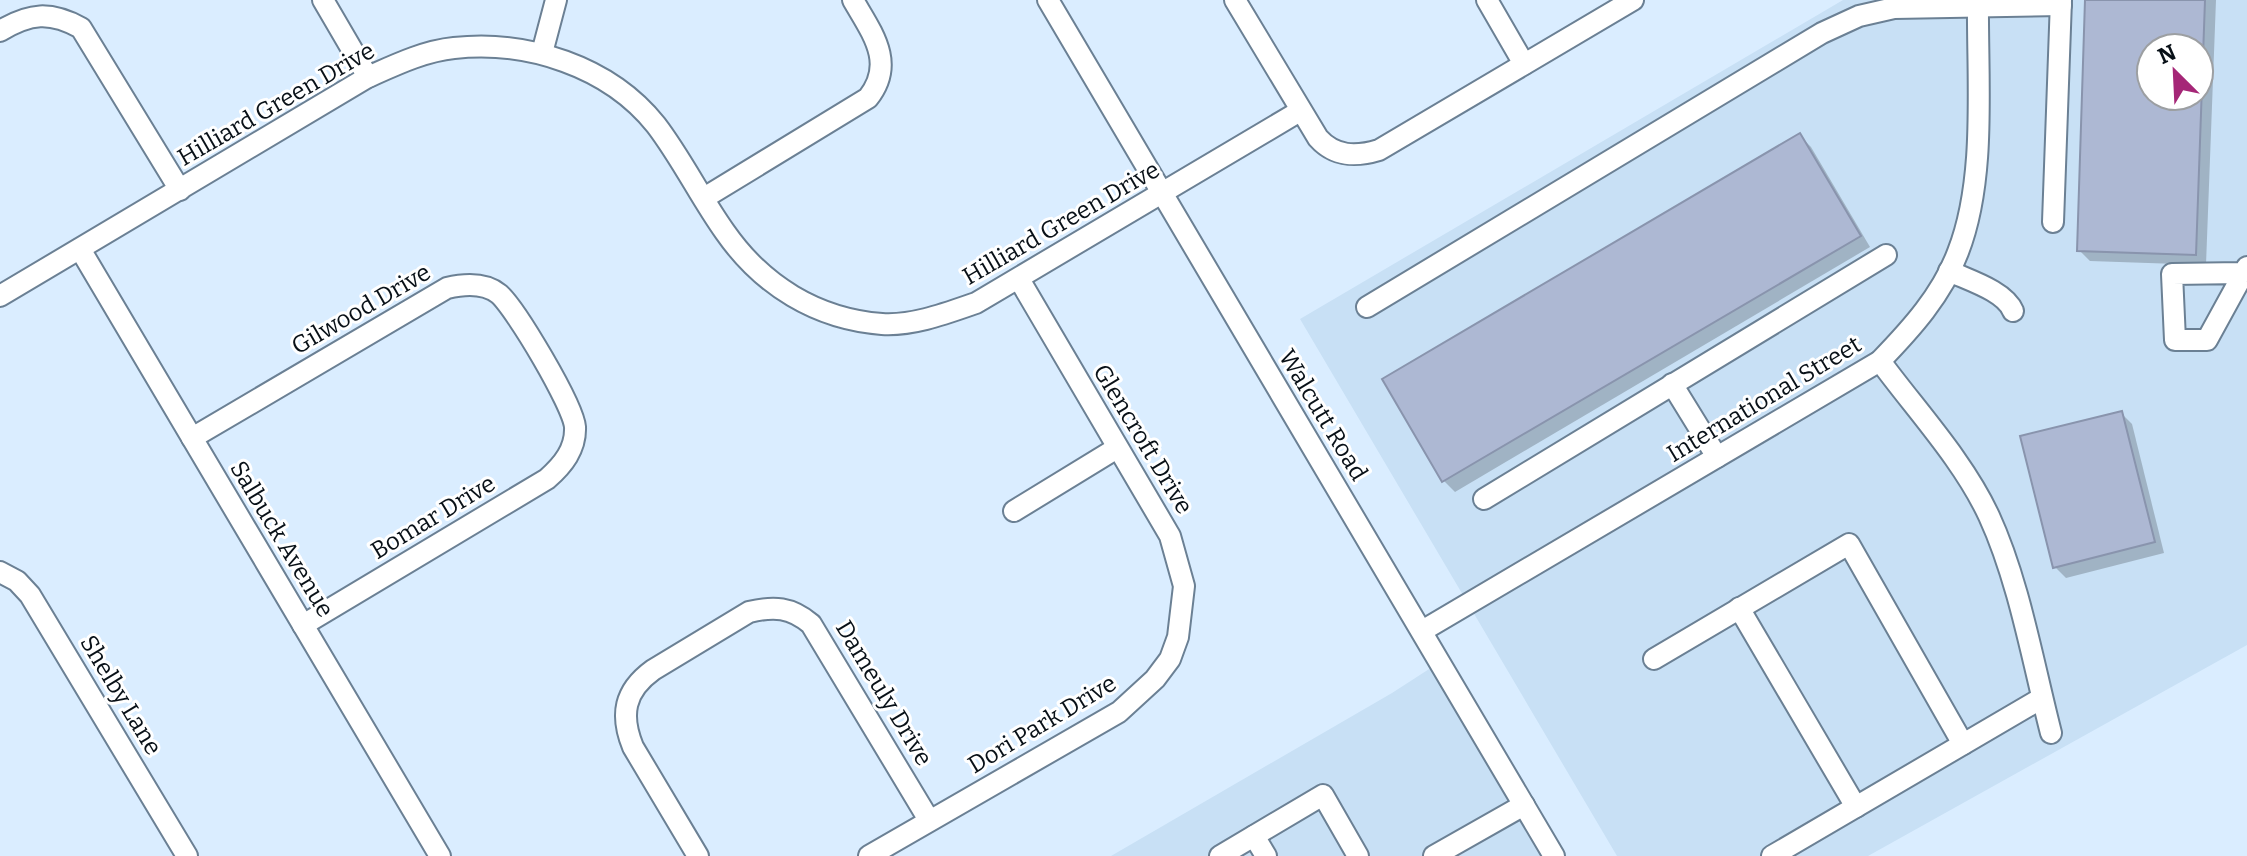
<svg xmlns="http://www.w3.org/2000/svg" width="2247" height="856" font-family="Bitter,serif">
<rect width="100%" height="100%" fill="#daedff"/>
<!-- built -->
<g fill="#c8e0f5" fill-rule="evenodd">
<path d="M1843 0H2247V645L1868 856H1617L1300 319ZM2151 48H2199V96H2151Z"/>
<polygon points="1440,662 1554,856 1111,856 1392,693"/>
</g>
<!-- shadow -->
<g fill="#0003" fill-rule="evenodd">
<path d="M2087 0H2216L2206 265 2090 261 2079 250ZM2151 48H2199V96H2151Z"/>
<polygon points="1800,136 1811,147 1870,247 1455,492 1444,481"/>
<polygon points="2121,413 2132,424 2164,553 2066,578 2055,567"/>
</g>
<!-- building -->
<g fill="#adb8d3" stroke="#8994ad" stroke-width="2" fill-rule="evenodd">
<path d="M2085 0H2205L2196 255 2077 251ZM2151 48H2199V96H2151Z"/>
<polygon points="1800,133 1861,236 1442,482 1382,379"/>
<polygon points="2122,411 2155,542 2053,568 2020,436"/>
</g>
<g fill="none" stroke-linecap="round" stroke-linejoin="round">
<defs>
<g id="minor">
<polyline points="323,0 368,77"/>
<polyline points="1048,0 1554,856"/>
<path d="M1235 0 1318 138C1335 157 1356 157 1379 150L1633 0"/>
<polyline points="1487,0 1524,64"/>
<path d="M0 31C30 13 50 11 81 28L180 190"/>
<polyline points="542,53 556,0"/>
<path d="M704 198 868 98C896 63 872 33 853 0"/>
<polyline points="2053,222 2061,0"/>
<polyline points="80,249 440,856"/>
<path d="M1949 271C1968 280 2005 291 2013 311"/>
<polyline points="2242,273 2172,274 2175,340 2207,340 2247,267"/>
<path d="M0 296 368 77C395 65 424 51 454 48 527 40 609 66 656 125 682 159 700 197 725 232 762 285 816 319 882 324 913 326 947 313 976 303L1300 111"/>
<polyline points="1367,307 1822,33 1859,16 1894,8 2061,5"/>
<path d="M1880 361C1916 410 1963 460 1989 516 2019 581 2033 663 2051 733"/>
<polyline points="1672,384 1717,457"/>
<path d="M192 438 447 288C464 284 484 282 499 294 516 309 573 405 575 427 576 449 563 465 547 479L303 625"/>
<polyline points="1484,499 1886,255"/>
<polyline points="1014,511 1117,448"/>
<polyline points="0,572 17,581 30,595 187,856"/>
<polyline points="1739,608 1856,807"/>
<path d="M1422 631 1880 361C1911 329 1942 295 1958 252 1987 178 1977 79 1978 0"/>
<polyline points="1654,659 1849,544 1963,744"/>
<polyline points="1254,836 1266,856"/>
<path d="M698 856 633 747C620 715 624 691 653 670L749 612C774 606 791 607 811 624L929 820"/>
<polyline points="869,856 1119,712 1155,679 1170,659 1178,637 1184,586 1170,536 1019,279"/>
<polyline points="1220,856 1323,795 1358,856"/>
<polyline points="1434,856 1524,805"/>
<polyline points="1772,856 2042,698"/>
</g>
</defs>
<!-- minor casing -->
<use href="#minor" stroke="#6b8094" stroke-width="24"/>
<!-- minor -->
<use href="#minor" stroke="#fff" stroke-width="20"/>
</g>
<g text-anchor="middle" stroke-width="6" stroke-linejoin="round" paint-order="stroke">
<!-- street labels -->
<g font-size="24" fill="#081017" stroke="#fff">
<text transform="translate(276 104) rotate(-30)" y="8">Hilliard Green Drive</text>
<text transform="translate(1061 223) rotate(-30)" y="8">Hilliard Green Drive</text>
<text transform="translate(361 309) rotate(-30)" y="8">Gilwood Drive</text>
<text transform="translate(1764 399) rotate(-31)" y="8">International Street</text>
<text transform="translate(1323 415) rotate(59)" y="8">Walcutt Road</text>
<text transform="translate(1143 439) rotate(59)" y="8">Glencroft Drive</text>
<text transform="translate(433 517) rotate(-31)" y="8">Bomar Drive</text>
<text transform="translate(282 539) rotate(59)" y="8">Salbuck Avenue</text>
<text transform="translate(884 693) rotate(59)" y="8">Dameuly Drive</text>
<text transform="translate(121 695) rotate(59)" y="8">Shelby Lane</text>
<text transform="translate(1042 724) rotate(-31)" y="8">Dori Park Drive</text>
</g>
</g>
<!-- north arrow -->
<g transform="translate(2175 72) rotate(336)"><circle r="38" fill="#ffffff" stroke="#9c9fa2" stroke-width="2"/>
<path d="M0-6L14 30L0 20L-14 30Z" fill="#a52677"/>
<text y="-12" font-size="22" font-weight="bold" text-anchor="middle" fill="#081017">N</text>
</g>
</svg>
